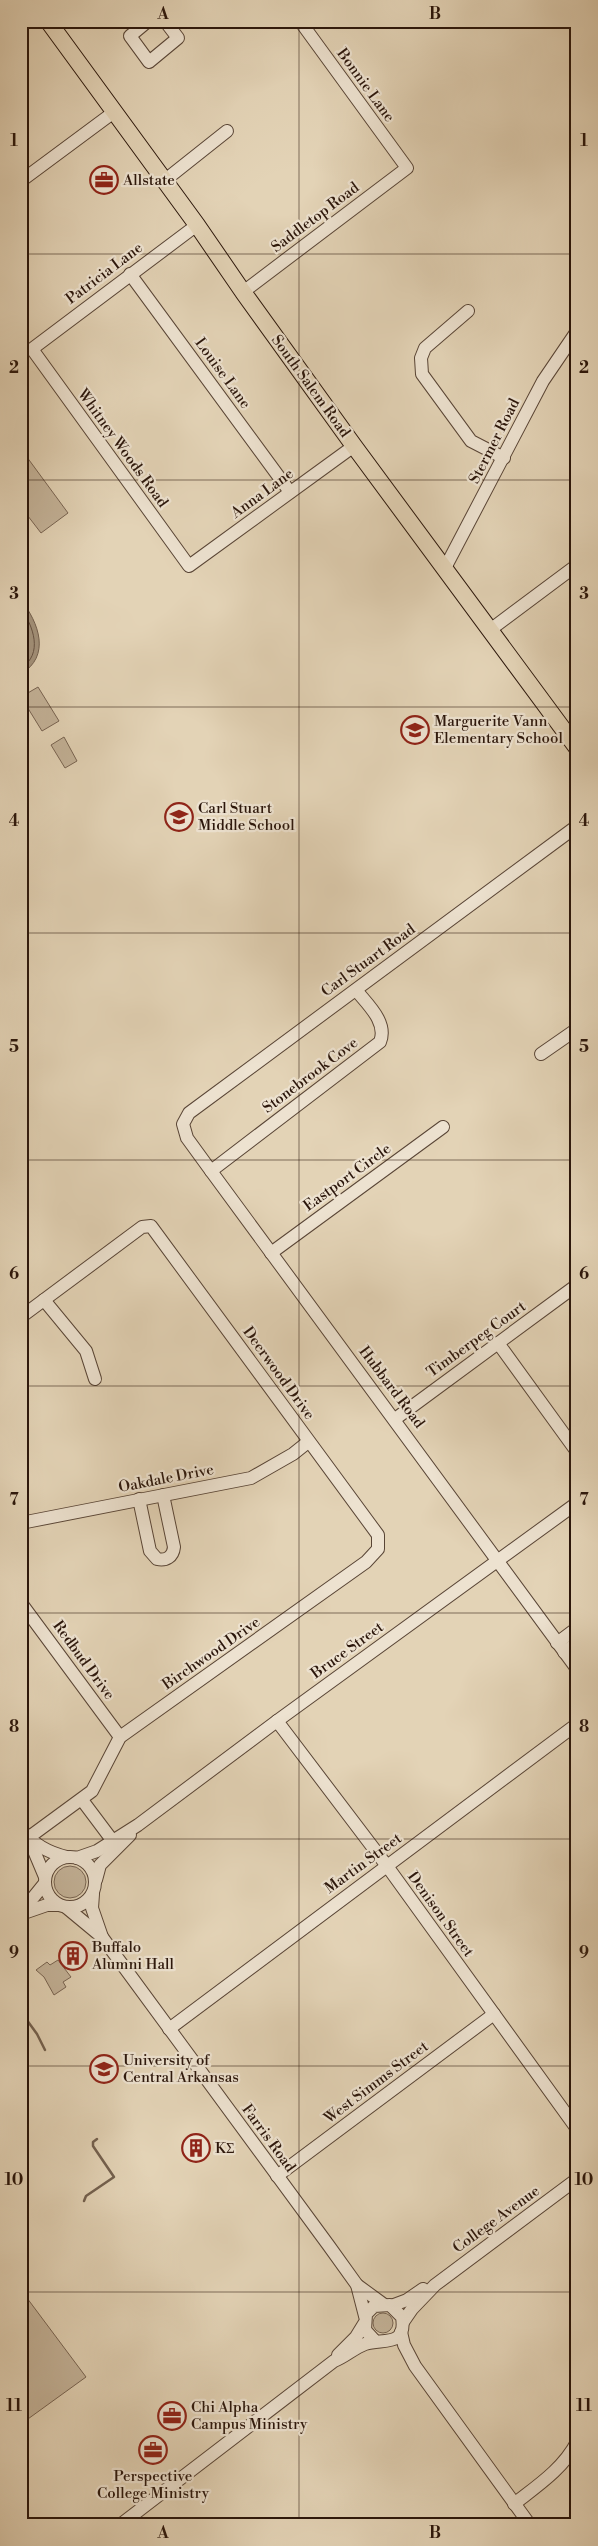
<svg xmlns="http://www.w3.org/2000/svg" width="598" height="2546" font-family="'Libre Bodoni',serif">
<rect width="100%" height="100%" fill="#e3d3b6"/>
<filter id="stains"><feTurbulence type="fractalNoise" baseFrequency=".004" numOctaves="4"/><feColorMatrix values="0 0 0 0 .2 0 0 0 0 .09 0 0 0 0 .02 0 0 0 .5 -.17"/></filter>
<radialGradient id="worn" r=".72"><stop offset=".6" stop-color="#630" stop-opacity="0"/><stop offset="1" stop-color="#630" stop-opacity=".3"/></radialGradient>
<!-- green -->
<g fill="#c4b399" stroke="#786452">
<polygon points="21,449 68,513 41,533 21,507"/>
<polygon points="38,687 59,721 42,731 21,697"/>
<polygon points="64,737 77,761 65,768 51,745"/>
<circle cx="70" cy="1882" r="16"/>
<polygon points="58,1960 71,1977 63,1982 66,1987 54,1995 44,1977 36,1970 47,1962 50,1965"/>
<polygon points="21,2290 86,2377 21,2424"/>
<circle cx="383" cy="2323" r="10"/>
</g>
<!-- water -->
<path fill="#a4937c" stroke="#74614f" d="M21 600C39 623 51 656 21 674Z"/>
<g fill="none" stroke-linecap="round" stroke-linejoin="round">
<!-- shore -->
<path stroke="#685444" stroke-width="1" d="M21 608C33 626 44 654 21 668"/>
<!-- stream -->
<g stroke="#74614f" stroke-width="2.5">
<polyline points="21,2012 37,2034 45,2050"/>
<polyline points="84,2201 86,2196 114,2177 93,2146 93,2142 97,2139"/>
</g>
<defs>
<g id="minor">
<polyline points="148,21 130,36 149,62 178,38 165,21"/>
<polyline points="21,181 114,112"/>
<polyline points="164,181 227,131"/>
<polyline points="197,225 32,349 189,566 354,446"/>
<polyline points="130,274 290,492"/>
<polyline points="243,292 407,168 300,21"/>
<polyline points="468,311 425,348 421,358 422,374 471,441 504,458"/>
<polyline points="445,568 543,381 577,331"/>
<polyline points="490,630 577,565"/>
<polyline points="577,826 189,1113 183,1124 187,1138 211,1171 577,1669"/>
<polyline points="541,1054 577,1029"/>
<path d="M211 1171 380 1042C388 1022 367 1004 356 990"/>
<polyline points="271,1253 443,1127"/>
<polyline points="44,1300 86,1351 95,1379"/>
<polyline points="21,1317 142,1227 151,1226 378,1535 378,1549 366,1562 120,1737 92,1791 28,1838"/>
<polyline points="498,1343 577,1452"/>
<polyline points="395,1419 577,1285"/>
<path d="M139 1499 150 1551 157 1559C166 1561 173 1557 174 1547L163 1495"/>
<polyline points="21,1523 251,1478 293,1454 308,1442"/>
<polyline points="21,1603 120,1737"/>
<polyline points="557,1643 577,1628"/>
<polyline points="564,1652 577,1643"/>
<polyline points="277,1721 387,1866 577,2129"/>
<polyline points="82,1800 112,1840"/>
<path d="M21 1829C32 1843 49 1853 67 1857"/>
<polyline points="29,1839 45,1877"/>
<circle cx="70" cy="1882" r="25"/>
<polyline points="77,1858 97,1851 138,1825 277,1721 577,1503"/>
<polyline points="96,1880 100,1865 130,1835"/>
<polyline points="93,1894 92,1908 102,1937"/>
<polyline points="67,1908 102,1937 329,2246 357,2285 365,2316"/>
<polyline points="26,1910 28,1904 45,1883"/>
<polyline points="21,1914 47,1905 58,1905"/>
<polyline points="169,2029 577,1724"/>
<polyline points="277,2176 494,2014"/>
<polyline points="357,2285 383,2304"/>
<polyline points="391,2306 407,2300 423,2289"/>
<polyline points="403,2322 412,2309 435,2285 577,2179"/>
<polyline points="401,2332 404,2345 415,2366 530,2525"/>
<polyline points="338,2355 356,2337 364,2324"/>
<path d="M514 2504C537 2486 563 2469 577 2442"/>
<path d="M120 2525 334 2361C345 2357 354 2348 365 2344 382 2338 407 2348 402 2317L390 2305 374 2306 366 2314 365 2330 376 2342"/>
</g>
<polyline id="major" points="48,21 197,225 243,292 354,446 577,748"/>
</defs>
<!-- minor casing -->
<use href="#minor" stroke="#594536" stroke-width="14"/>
<!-- major casing -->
<use href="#major" stroke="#2b160b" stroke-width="18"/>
<!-- minor -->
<use href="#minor" stroke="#ede2d0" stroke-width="12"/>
<!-- major -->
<use href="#major" stroke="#e3d3b6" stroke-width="16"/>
</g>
<!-- grid -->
<path fill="none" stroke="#2b160b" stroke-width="1" stroke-opacity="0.55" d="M299 21V2525M21 254H577M21 480H577M21 707H577M21 933H577M21 1160H577M21 1386H577M21 1613H577M21 1839H577M21 2066H577M21 2292H577"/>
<!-- icons -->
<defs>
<symbol id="office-ring" viewBox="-11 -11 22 22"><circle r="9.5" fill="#ede2d0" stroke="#8f2418" stroke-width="1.5"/><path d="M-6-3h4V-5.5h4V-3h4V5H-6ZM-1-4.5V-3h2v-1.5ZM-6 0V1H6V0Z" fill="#8f2418"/></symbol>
<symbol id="school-ring" viewBox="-11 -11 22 22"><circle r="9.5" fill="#ede2d0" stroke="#8f2418" stroke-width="1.5"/><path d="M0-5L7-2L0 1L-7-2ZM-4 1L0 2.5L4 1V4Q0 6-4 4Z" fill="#8f2418"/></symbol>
<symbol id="building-ring" viewBox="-11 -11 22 22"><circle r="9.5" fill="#ede2d0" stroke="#8f2418" stroke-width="1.5"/><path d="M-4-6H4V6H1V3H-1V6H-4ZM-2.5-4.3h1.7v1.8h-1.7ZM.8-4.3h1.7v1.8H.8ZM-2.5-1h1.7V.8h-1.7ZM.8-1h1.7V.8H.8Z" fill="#8f2418"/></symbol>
<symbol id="university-ring" viewBox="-11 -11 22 22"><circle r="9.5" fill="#ede2d0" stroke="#8f2418" stroke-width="1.5"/><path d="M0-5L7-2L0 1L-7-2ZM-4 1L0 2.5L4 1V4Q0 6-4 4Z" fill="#8f2418"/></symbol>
</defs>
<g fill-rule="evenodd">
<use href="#office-ring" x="88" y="164" width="32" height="32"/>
<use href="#school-ring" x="399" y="714" width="32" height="32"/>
<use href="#school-ring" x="163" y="801" width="32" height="32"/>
<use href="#building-ring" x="57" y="1940" width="32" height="32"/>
<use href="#university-ring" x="88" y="2053" width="32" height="32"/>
<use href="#building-ring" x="180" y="2132" width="32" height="32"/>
<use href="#office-ring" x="156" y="2400" width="32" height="32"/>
<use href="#office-ring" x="137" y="2434" width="32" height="32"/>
</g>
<g text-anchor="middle" stroke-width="4.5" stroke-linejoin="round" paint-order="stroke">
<!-- street labels -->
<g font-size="15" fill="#2b160b" stroke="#ede2d0">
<text transform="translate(366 85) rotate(54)" y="5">Bonnie Lane</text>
<text transform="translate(315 217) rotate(-37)" y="5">Saddletop Road</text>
<text transform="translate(104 273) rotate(-37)" y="5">Patricia Lane</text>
<text transform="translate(223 373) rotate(54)" y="5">Louise Lane</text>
<text transform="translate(311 386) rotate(54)" y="5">South Salem Road</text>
<text transform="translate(494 441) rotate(-63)" y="5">Stermer Road</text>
<text transform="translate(123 448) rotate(54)" y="5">Whitney Woods Road</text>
<text transform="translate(262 493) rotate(-36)" y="5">Anna Lane</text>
<text transform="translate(368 960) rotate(-36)" y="5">Carl Stuart Road</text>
<text transform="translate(310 1075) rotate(-37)" y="5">Stonebrook Cove</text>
<text transform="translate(347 1177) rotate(-36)" y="5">Eastport Circle</text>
<text transform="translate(476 1339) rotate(-36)" y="5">Timberpeg Court</text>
<text transform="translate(279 1373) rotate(54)" y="5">Deerwood Drive</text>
<text transform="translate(392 1387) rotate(53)" y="5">Hubbard Road</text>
<text transform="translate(166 1478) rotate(-11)" y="5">Oakdale Drive</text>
<text transform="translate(347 1650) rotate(-36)" y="5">Bruce Street</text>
<text transform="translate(211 1653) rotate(-35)" y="5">Birchwood Drive</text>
<text transform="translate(84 1660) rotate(54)" y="5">Redbud Drive</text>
<text transform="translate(363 1863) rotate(-36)" y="5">Martin Street</text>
<text transform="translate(441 1914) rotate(54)" y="5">Denison Street</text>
<text transform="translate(376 2082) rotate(-37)" y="5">West Simms Street</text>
<text transform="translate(269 2138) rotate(54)" y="5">Farris Road</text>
<text transform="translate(496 2219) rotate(-36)" y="5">College Avenue</text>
</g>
<!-- poi labels -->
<g font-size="15" fill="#2b160b" stroke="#ede2d0" text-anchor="start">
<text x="123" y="185">Allstate</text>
<text x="434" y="726">Marguerite Vann<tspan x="434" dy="17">Elementary School</tspan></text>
<text x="198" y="813">Carl Stuart<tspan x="198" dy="17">Middle School</tspan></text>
<text x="92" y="1952">Buffalo<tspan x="92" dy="17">Alumni Hall</tspan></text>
<text x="123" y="2065">University of<tspan x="123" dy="17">Central Arkansas</tspan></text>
<text x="215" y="2153">KΣ</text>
<text x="191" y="2412">Chi Alpha<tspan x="191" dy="17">Campus Ministry</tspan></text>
<text x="153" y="2481" text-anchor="middle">Perspective<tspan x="153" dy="17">College Ministry</tspan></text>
</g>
</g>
<!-- margin -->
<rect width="598" height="2546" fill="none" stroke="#e3d3b6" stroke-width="55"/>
<rect x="28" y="28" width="542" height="2490" fill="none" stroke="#2b160b" stroke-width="2"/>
<g font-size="16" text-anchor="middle" font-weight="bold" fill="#2b160b">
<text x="163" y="19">A</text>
<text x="435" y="19">B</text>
<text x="14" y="146">1</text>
<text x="584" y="146">1</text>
<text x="14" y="373">2</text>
<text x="584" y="373">2</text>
<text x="14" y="599">3</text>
<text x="584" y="599">3</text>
<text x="14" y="826">4</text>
<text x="584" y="826">4</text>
<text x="14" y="1052">5</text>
<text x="584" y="1052">5</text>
<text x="14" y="1279">6</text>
<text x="584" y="1279">6</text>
<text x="14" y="1505">7</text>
<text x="584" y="1505">7</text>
<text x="14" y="1732">8</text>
<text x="584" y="1732">8</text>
<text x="14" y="1958">9</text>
<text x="584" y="1958">9</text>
<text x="14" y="2185">10</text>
<text x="584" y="2185">10</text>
<text x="14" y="2411">11</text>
<text x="584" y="2411">11</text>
<text x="163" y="2538">A</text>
<text x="435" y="2538">B</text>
</g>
<rect width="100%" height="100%" filter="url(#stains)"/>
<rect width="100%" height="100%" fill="url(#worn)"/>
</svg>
